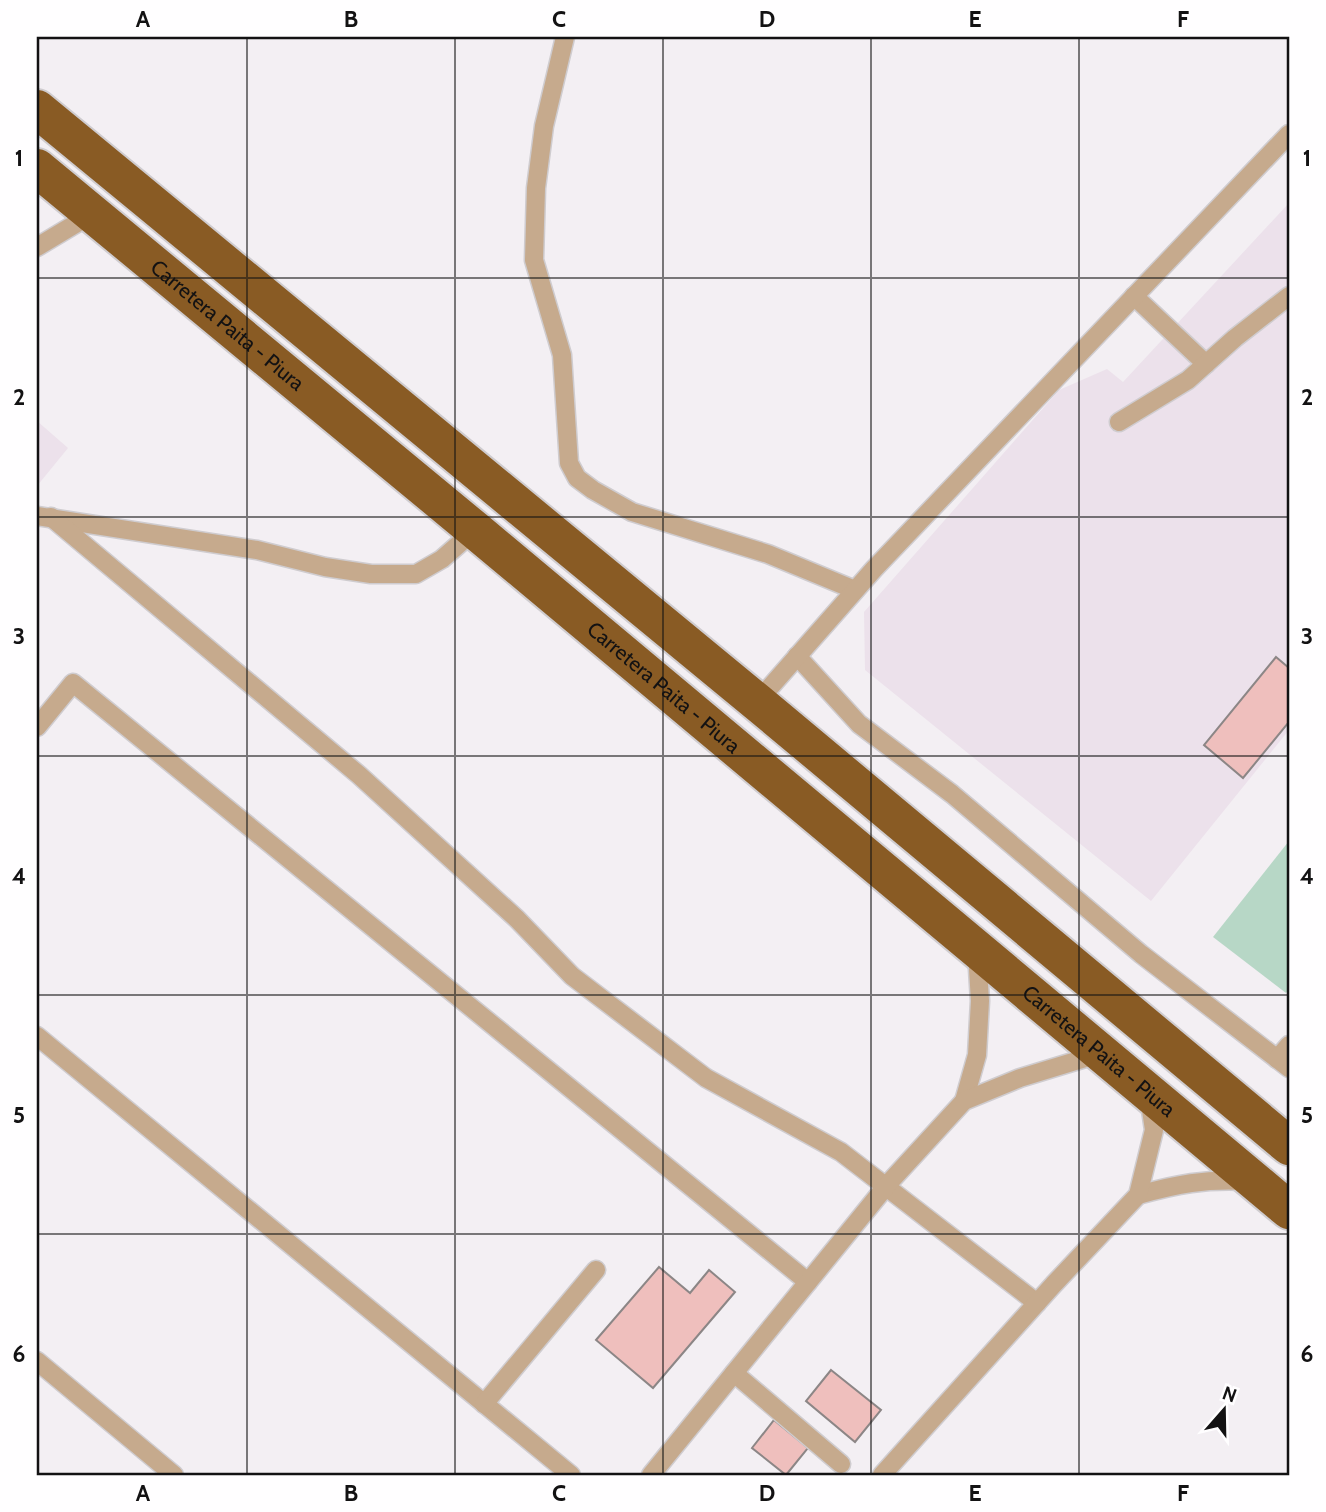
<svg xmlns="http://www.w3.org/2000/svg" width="1326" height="1512" font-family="Cabin,sans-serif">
<rect width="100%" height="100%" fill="#f3eff3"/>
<!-- built -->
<g fill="#ece1eb">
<polygon points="1289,203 1289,730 1151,901 865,670 864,612 1059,390 1107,369 1123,382"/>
<polygon points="37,421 68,448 37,486"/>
</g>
<!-- grass -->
<polygon fill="#b7d7c6" points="1289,841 1289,989 1286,993 1213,937"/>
<!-- building -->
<g fill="#efbfbd" stroke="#8c8686" stroke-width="2">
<polygon points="1276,657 1289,668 1289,722 1243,778 1204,745"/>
<polygon points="659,1267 690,1293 709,1270 735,1292 653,1388 596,1340"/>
<polygon points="831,1370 881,1410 855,1442 806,1401"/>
<polygon points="774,1420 808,1448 786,1475 752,1448"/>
</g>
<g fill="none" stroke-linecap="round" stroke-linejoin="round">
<defs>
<g id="lane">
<polyline points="565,37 544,126 536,188 534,260 562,355 569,463 577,478 593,490 632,512 768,554 855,590"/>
<polyline points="37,247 92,214"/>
<polyline points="1134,296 1206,364"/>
<polyline points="1119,422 1188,380 1235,338 1289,296"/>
<polyline points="37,516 257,550 325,567 371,574 416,574 442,559 475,530"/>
<polyline points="51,517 359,775 517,919 572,976 706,1078 841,1152 1037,1303"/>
<polyline points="797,656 859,724 952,794 1141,954 1289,1068"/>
<polyline points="757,702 874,569 1289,134"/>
<polyline points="37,727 73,683 808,1282"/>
<polyline points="37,1036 571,1475"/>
<polyline points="1277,1059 1289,1045"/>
<polyline points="964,1101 977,1055 980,1001 977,953"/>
<path d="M1138 1195C1178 1184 1204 1179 1245 1181"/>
<polyline points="37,1361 174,1475"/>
<polyline points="734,1373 841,1464"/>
<polyline points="484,1404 596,1270"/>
<polyline points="651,1475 887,1185 964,1101 1020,1078 1102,1053"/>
<polyline points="882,1475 1054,1284 1138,1195 1154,1130 1149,1097"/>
</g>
<g id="highway">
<polyline points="37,109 757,702 1289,1146"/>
<path id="s1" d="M37 168 475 530 1289 1210"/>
</g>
</defs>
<!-- lane casing -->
<use href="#lane" stroke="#cfcccf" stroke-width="21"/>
<!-- highway casing -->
<use href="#highway" stroke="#cfcccf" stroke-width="42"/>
<!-- lane -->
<use href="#lane" stroke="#c6aa8d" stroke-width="18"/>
<!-- highway -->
<use href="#highway" stroke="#895b24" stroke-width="38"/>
</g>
<!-- grid -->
<path fill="none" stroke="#131213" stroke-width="2" stroke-opacity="0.55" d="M247 37V1475M455 37V1475M663 37V1475M871 37V1475M1079 37V1475M37 278H1289M37 517H1289M37 756H1289M37 995H1289M37 1234H1289"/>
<g text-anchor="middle" stroke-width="7" stroke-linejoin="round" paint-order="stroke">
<!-- street labels -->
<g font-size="21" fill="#131213" stroke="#fffeff">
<text dy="7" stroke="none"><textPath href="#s1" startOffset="247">Carretera Paita - Piura</textPath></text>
<text dy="7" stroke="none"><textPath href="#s1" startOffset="814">Carretera Paita - Piura</textPath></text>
<text dy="7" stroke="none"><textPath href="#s1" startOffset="1381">Carretera Paita - Piura</textPath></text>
</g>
</g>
<!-- border -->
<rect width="1326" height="1512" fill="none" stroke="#fffeff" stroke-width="77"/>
<!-- north arrow -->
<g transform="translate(1224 1410) rotate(20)" stroke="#fffeff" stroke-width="5" paint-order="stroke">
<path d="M0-5L12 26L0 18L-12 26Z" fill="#131213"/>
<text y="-10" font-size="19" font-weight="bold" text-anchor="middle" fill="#131213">N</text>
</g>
<rect x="38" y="38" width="1250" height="1436" fill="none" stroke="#131213" stroke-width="2.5"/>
<g font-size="23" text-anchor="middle" font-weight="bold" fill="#131213">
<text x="143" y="27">A</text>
<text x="351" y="27">B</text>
<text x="559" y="27">C</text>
<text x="767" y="27">D</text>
<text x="975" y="27">E</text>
<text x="1183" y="27">F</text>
<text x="19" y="166">1</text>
<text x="1307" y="166">1</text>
<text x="19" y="405">2</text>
<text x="1307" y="405">2</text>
<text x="19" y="644">3</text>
<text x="1307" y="644">3</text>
<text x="19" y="884">4</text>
<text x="1307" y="884">4</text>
<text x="19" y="1123">5</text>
<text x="1307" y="1123">5</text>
<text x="19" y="1362">6</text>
<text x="1307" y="1362">6</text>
<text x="143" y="1501">A</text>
<text x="351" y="1501">B</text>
<text x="559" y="1501">C</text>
<text x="767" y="1501">D</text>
<text x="975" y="1501">E</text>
<text x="1183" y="1501">F</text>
</g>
</svg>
